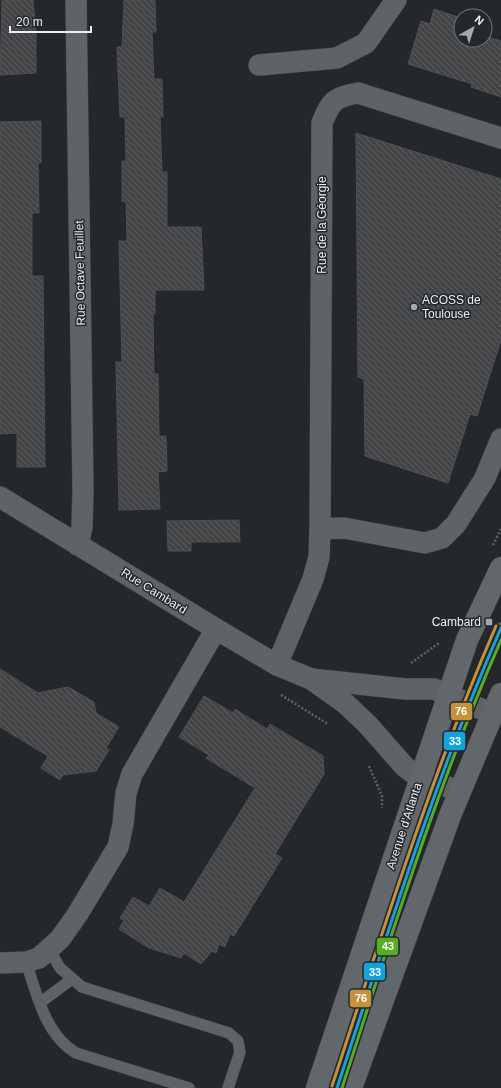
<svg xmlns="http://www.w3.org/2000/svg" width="501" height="1088" font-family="Arial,sans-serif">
<defs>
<pattern id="building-back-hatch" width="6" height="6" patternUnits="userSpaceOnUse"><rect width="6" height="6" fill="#424445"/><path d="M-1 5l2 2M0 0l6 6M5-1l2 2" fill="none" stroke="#5d5f60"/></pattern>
</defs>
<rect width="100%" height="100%" fill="#25282b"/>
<!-- building -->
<g fill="url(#building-back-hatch)" stroke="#4e5150">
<polygon points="2,0 33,0 36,32 36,73 0,75"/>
<polygon points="124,0 155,0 156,32 152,32 154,79 162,79 163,117 160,117 162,172 167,172 167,227 201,227 204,290 155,290 155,314 153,314 154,374 158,374 159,436 166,436 167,471 158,472 160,509 119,510 116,362 122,362 119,241 127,241 126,202 122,201 122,161 126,161 125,117 120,117 117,47 122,47"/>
<polygon points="434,9 461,18 461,40 485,40 485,36 501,41 501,97 471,87 472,84 408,64 421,21 430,24"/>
<polygon points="41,121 41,163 38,163 39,213 32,213 32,276 43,276 45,467 17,467 17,433 0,434 0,122"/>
<polygon points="356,133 501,179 501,340 477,416 470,414 448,483 365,456 364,379 358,377"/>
<polygon points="239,520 240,542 191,542 191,551 168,551 167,521"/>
<polygon points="0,669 38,693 68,687 94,702 96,713 119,727 106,748 109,750 96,771 63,775 60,780 41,768 48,756 0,727"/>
<polygon points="204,696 233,713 235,709 267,729 270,724 323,756 324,774 275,854 282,858 234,936 230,934 225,947 219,944 216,953 212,951 201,964 184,953 181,958 149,948 119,929 124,920 120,918 133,897 149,906 160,888 184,902 255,788 206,758 209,755 179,737"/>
</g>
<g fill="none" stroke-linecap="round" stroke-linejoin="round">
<defs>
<g id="lane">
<polyline points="49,949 60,968 82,987 229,1033 238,1041 240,1052 228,1088"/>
<path d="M26 962C37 994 45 1035 76 1053L189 1088"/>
<polyline points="41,1002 72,979"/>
<path d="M337 1088C388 934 433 775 501 628"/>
</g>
<g id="street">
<polyline points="76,0 83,490 82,527 78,545"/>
<polyline points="259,65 337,58 366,43 396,0"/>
<polyline points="0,497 216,629 277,665 311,679 346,704 368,725 405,767 420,778 460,791"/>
<polyline points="320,529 344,528 425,543 442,538 456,524 485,478 501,439"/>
<path d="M277 665 313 579 319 557 320 529 322 123C331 101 334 97 358 93L501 138"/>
<polyline points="311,679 405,689 434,689 493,714"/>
<polyline points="0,963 26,962 39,958 60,939 77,915 118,847 123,824 126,793 132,774 216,629"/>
</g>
<g id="secondary">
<polyline points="317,1088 467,640 501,568"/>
<polyline points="351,1088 451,813 501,694"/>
</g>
</defs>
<!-- lane casing -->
<use href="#lane" stroke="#434548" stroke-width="12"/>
<!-- street casing -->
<use href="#street" stroke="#434548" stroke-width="22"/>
<!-- secondary casing -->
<use href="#secondary" stroke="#434548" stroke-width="23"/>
<!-- path -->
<g stroke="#606365" stroke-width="2.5" stroke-dasharray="2 2" stroke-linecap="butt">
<polyline points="493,545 501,529"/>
<polyline points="411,663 439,643"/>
<polyline points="281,695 328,724"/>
<polyline points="369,766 382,796 382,808"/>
</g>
<!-- lane -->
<use href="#lane" stroke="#606365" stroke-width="11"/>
<!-- street -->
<use href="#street" stroke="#606365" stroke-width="21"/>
<!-- secondary -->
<use href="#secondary" stroke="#62676c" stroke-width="22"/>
<defs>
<path id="bus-1" d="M337 1088C388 933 435 778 501 628"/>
<path id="bus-2" d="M342 1088C391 937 437 786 501 640"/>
<path id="bus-3" d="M332 1086C383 931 431 776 496 626"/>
</defs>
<!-- bus-1 casing -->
<use href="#bus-1" stroke="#23282d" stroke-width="6"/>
<!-- bus-2 casing -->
<use href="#bus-2" stroke="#23282d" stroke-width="6"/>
<!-- bus-3 casing -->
<use href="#bus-3" stroke="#23282d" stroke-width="6"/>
<!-- bus-1 -->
<use href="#bus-1" stroke="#13a2da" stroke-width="3"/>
<!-- bus-2 -->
<use href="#bus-2" stroke="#58ac25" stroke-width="3"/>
<!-- bus-3 -->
<use href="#bus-3" stroke="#c6903c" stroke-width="3"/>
</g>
<!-- markers -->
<g fill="#a6a9ad" stroke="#23282d" stroke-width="1.5">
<circle cx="414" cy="307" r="4"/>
<rect x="485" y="618" width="8" height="8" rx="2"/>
</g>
<g text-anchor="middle" stroke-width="3" stroke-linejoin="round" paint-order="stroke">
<!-- street labels -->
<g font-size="12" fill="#eceff3" stroke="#23282d">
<text transform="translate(322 225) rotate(-90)" y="4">Rue de la Géorgie</text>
<text transform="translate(80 273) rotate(-91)" y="4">Rue Octave Feuillet</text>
<text transform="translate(154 591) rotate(32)" y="4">Rue Cambard</text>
<text transform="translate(404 826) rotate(-72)" y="4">Avenue d'Atlanta</text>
</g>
<!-- poi labels -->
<g font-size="12" fill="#eceff3" stroke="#23282d" text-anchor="start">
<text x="422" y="304">ACOSS de<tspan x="422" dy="14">Toulouse</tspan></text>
<text x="481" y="626" text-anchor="end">Cambard</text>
</g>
</g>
<g stroke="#23282d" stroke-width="1.5">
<rect x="450" y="702" width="23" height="19" rx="4" fill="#c6903c"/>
<rect x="443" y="731" width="23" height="20" rx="4" fill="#13a2da"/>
<rect x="376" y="937" width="23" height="19" rx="4" fill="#58ac25"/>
<rect x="363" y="962" width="23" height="19" rx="4" fill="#13a2da"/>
<rect x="349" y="989" width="23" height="19" rx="4" fill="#c6903c"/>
</g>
<g font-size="11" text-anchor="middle" font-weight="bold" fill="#fff">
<text x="461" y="715">76</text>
<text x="455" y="745">33</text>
<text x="388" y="950">43</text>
<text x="375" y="976">33</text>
<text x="361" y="1002">76</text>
</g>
<!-- north arrow -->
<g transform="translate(473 28) rotate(39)"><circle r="19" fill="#23282d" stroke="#73787c"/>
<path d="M0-3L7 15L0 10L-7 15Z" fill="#a6a9ad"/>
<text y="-6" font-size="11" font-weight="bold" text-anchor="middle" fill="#eceff3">N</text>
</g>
<!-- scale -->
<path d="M10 26v6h81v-6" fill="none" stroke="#eceff3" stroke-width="2"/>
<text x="16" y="26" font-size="12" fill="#eceff3" stroke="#23282d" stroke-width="3" paint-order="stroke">20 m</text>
</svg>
